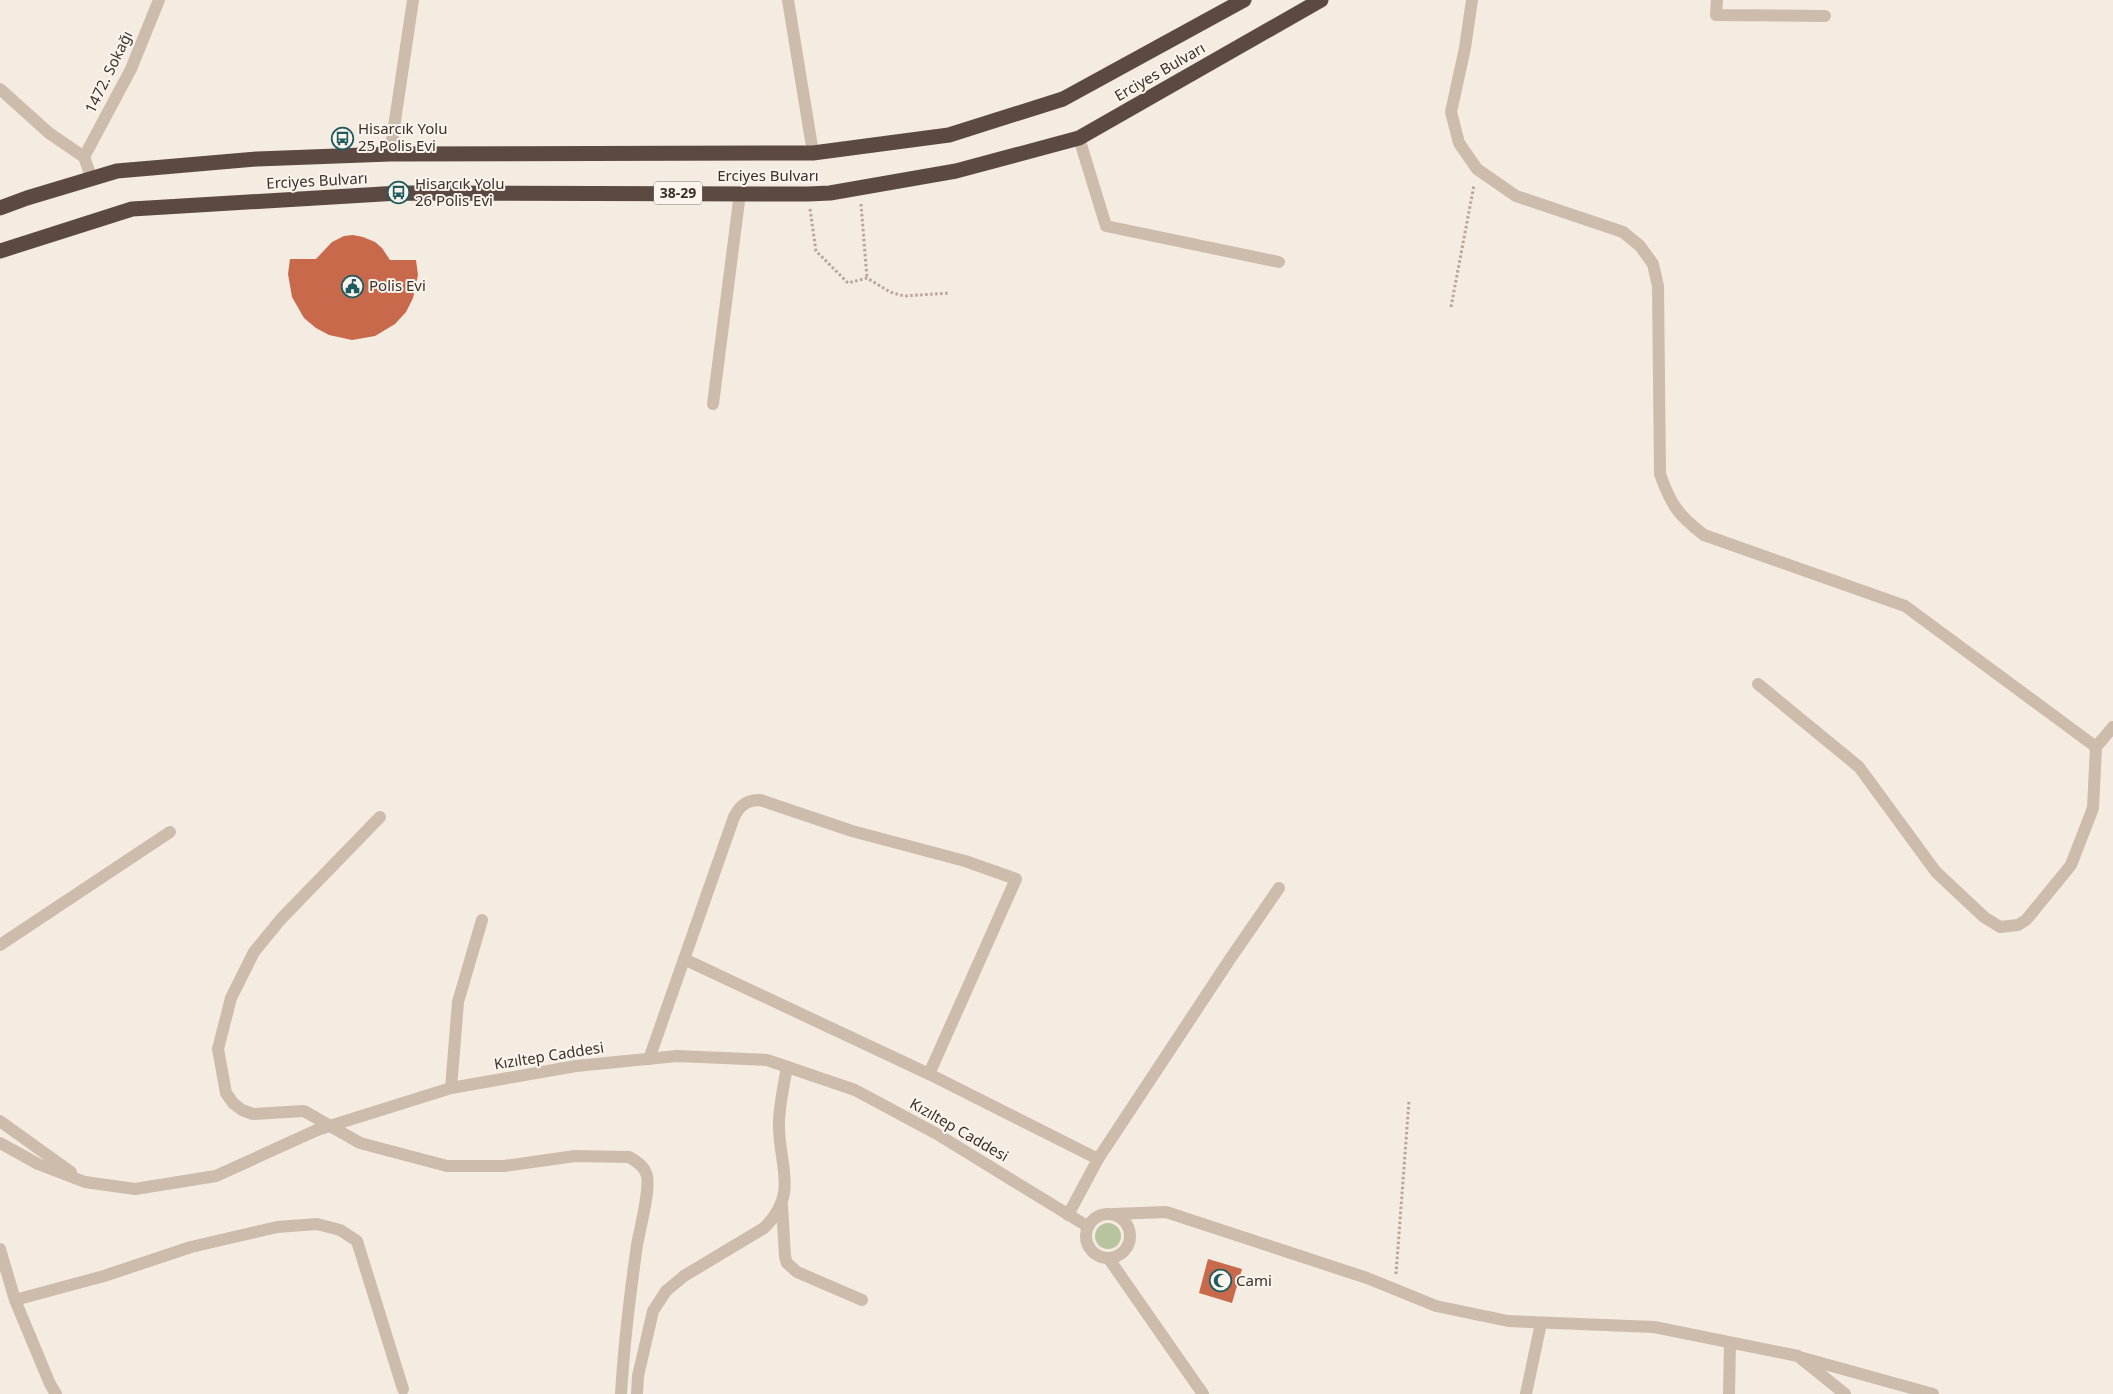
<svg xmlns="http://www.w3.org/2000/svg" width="2113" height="1394" font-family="'Noto Sans',sans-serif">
<rect width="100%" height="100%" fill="#f4ebe1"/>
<!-- green -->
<circle fill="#b8c4a0" cx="1108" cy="1236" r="13"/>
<!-- building -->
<g fill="#c8694b">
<polygon points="353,235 363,237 375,242 382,248 390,260 416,260 418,275 413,298 406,312 395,324 375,336 352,340 329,335 316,328 304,318 292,297 288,274 290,259 316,259 332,242 344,236"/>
<polygon points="1208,1259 1242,1269 1232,1303 1199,1293"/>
</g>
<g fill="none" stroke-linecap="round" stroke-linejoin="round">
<!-- path -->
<g stroke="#b9a596" stroke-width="3" stroke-dasharray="2.5 2.5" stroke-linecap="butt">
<polyline points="861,204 867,278"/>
<polyline points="810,209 816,251 848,283 867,278 890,292 904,296 950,293"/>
<polyline points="1451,307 1474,185"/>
<polyline points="1396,1274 1409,1101"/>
</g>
<!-- street -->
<g stroke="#cdbbac" stroke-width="12">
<polyline points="788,0 813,153"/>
<path d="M1472 0 1465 48 1451 112 1459 143 1477 169 1516 196 1623 232 1640 246 1653 264 1658 286 1660 474C1671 505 1678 515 1704 535L1905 606 2096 747"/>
<polyline points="1717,0 1716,15 1825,16"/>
<polyline points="0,89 49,133 84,157 92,179"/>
<polyline points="1079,138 1106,226 1279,262"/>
<polyline points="390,154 413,0"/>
<polyline points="84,157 131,69 159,0"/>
<polyline points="713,404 740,193"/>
<polyline points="1758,684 1859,767 1936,872 1984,917 2000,927 2018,925 2026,920 2071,865 2093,808 2096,747 2113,727"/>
<path d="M380 817 281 919 254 952 231 998 218 1049 226 1093 233 1103 242 1110 253 1114 304 1111 360 1143 447 1166H504L575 1156 629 1157C638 1162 645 1167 647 1176 650 1192 640 1228 637 1245 630 1294 624 1344 621 1394"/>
<polyline points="0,945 170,832"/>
<polyline points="684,959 929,1074 1098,1159"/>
<path d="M649 1059 734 817C740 805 747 800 760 800L852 831 965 861 1016 879 929 1074"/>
<polyline points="451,1088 458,1002 482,920"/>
<polyline points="0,1121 71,1172"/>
<polyline points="0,1143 38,1164 85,1182 135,1189 216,1176 317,1130 451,1088 576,1066 677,1056 767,1060 855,1090 937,1134 1087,1226"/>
<polyline points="782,1205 785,1257 787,1263 797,1272 862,1300"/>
<circle cx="1108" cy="1236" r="22"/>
<polyline points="1114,1214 1166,1212 1367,1278 1436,1306 1508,1321 1654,1327 1798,1356 1845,1394"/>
<polyline points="1068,1215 1098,1159 1230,959 1279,888"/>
<polyline points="0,1249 15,1300 50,1384 56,1394"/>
<polyline points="1109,1259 1203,1394"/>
<polyline points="15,1300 104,1276 191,1247 277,1227 317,1224 340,1230 357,1241 403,1389"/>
<polyline points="1803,1358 1933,1394"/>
<path d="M637 1394 638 1376 653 1311 666 1291 684 1276 764 1228C801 1192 777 1163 779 1120 780 1102 784 1084 787 1067"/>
<polyline points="1526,1394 1541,1323"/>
<polyline points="1729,1394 1730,1343"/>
</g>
<!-- highway -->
<g stroke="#5c4a42" stroke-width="15">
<polyline points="0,208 27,198 117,171 257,159 390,154 813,153 949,135 1063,99 1244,0"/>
<polyline points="0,251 132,209 399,193 808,194 830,193 956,171 1079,138 1321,0"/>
</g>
</g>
<!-- icons -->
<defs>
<symbol id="bus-ring" viewBox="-11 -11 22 22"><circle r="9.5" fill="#fbf5ee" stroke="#1f5a5e" stroke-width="1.5"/><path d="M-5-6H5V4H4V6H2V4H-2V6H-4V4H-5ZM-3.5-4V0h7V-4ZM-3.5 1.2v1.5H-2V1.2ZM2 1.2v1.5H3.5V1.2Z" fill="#1f5a5e"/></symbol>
<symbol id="civic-ring" viewBox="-11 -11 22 22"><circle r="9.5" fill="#fbf5ee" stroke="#1f5a5e" stroke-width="1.5"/><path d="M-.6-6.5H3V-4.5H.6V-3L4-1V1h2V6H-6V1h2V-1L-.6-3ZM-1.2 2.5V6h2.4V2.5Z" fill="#1f5a5e"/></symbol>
<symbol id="mosque-ring" viewBox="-11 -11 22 22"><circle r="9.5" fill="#fbf5ee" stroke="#1f5a5e" stroke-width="1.5"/><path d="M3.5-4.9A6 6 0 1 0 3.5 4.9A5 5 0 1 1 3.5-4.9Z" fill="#1f5a5e"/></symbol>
</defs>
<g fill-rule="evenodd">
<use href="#bus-ring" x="330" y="126" width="25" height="25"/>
<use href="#bus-ring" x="386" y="180" width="25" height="25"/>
<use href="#civic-ring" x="340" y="274" width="25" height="25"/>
<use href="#mosque-ring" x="1208" y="1268" width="25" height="25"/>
</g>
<g text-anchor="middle" stroke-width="4" stroke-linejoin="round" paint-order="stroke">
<!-- shield labels -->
<rect fill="#fbf5ee" stroke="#756b66" stroke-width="1" x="654" y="181.5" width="48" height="23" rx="4"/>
<g font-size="14" font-weight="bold" fill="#3b302b">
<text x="678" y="198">38-29</text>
</g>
<!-- street labels -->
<g font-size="15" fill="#3b302b" stroke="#fbf5ee">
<text transform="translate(109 72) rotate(-64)" y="5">1472. Sokağı</text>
<text transform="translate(1160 72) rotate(-30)" y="5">Erciyes Bulvarı</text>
<text x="768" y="181">Erciyes Bulvarı</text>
<text transform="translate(317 181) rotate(-3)" y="5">Erciyes Bulvarı</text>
<text transform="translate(549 1056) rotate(-9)" y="5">Kızıltep Caddesi</text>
<text transform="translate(959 1130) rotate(30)" y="5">Kızıltep Caddesi</text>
</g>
<!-- poi labels -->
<g font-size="15" fill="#3b302b" stroke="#fbf5ee" text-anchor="start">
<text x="358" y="134">Hisarcık Yolu<tspan x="358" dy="17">25 Polis Evi</tspan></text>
<text x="415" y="189">Hisarcık Yolu<tspan x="415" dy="17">26 Polis Evi</tspan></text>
<text x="369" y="291">Polis Evi</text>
<text x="1236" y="1286">Cami</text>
</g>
</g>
</svg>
